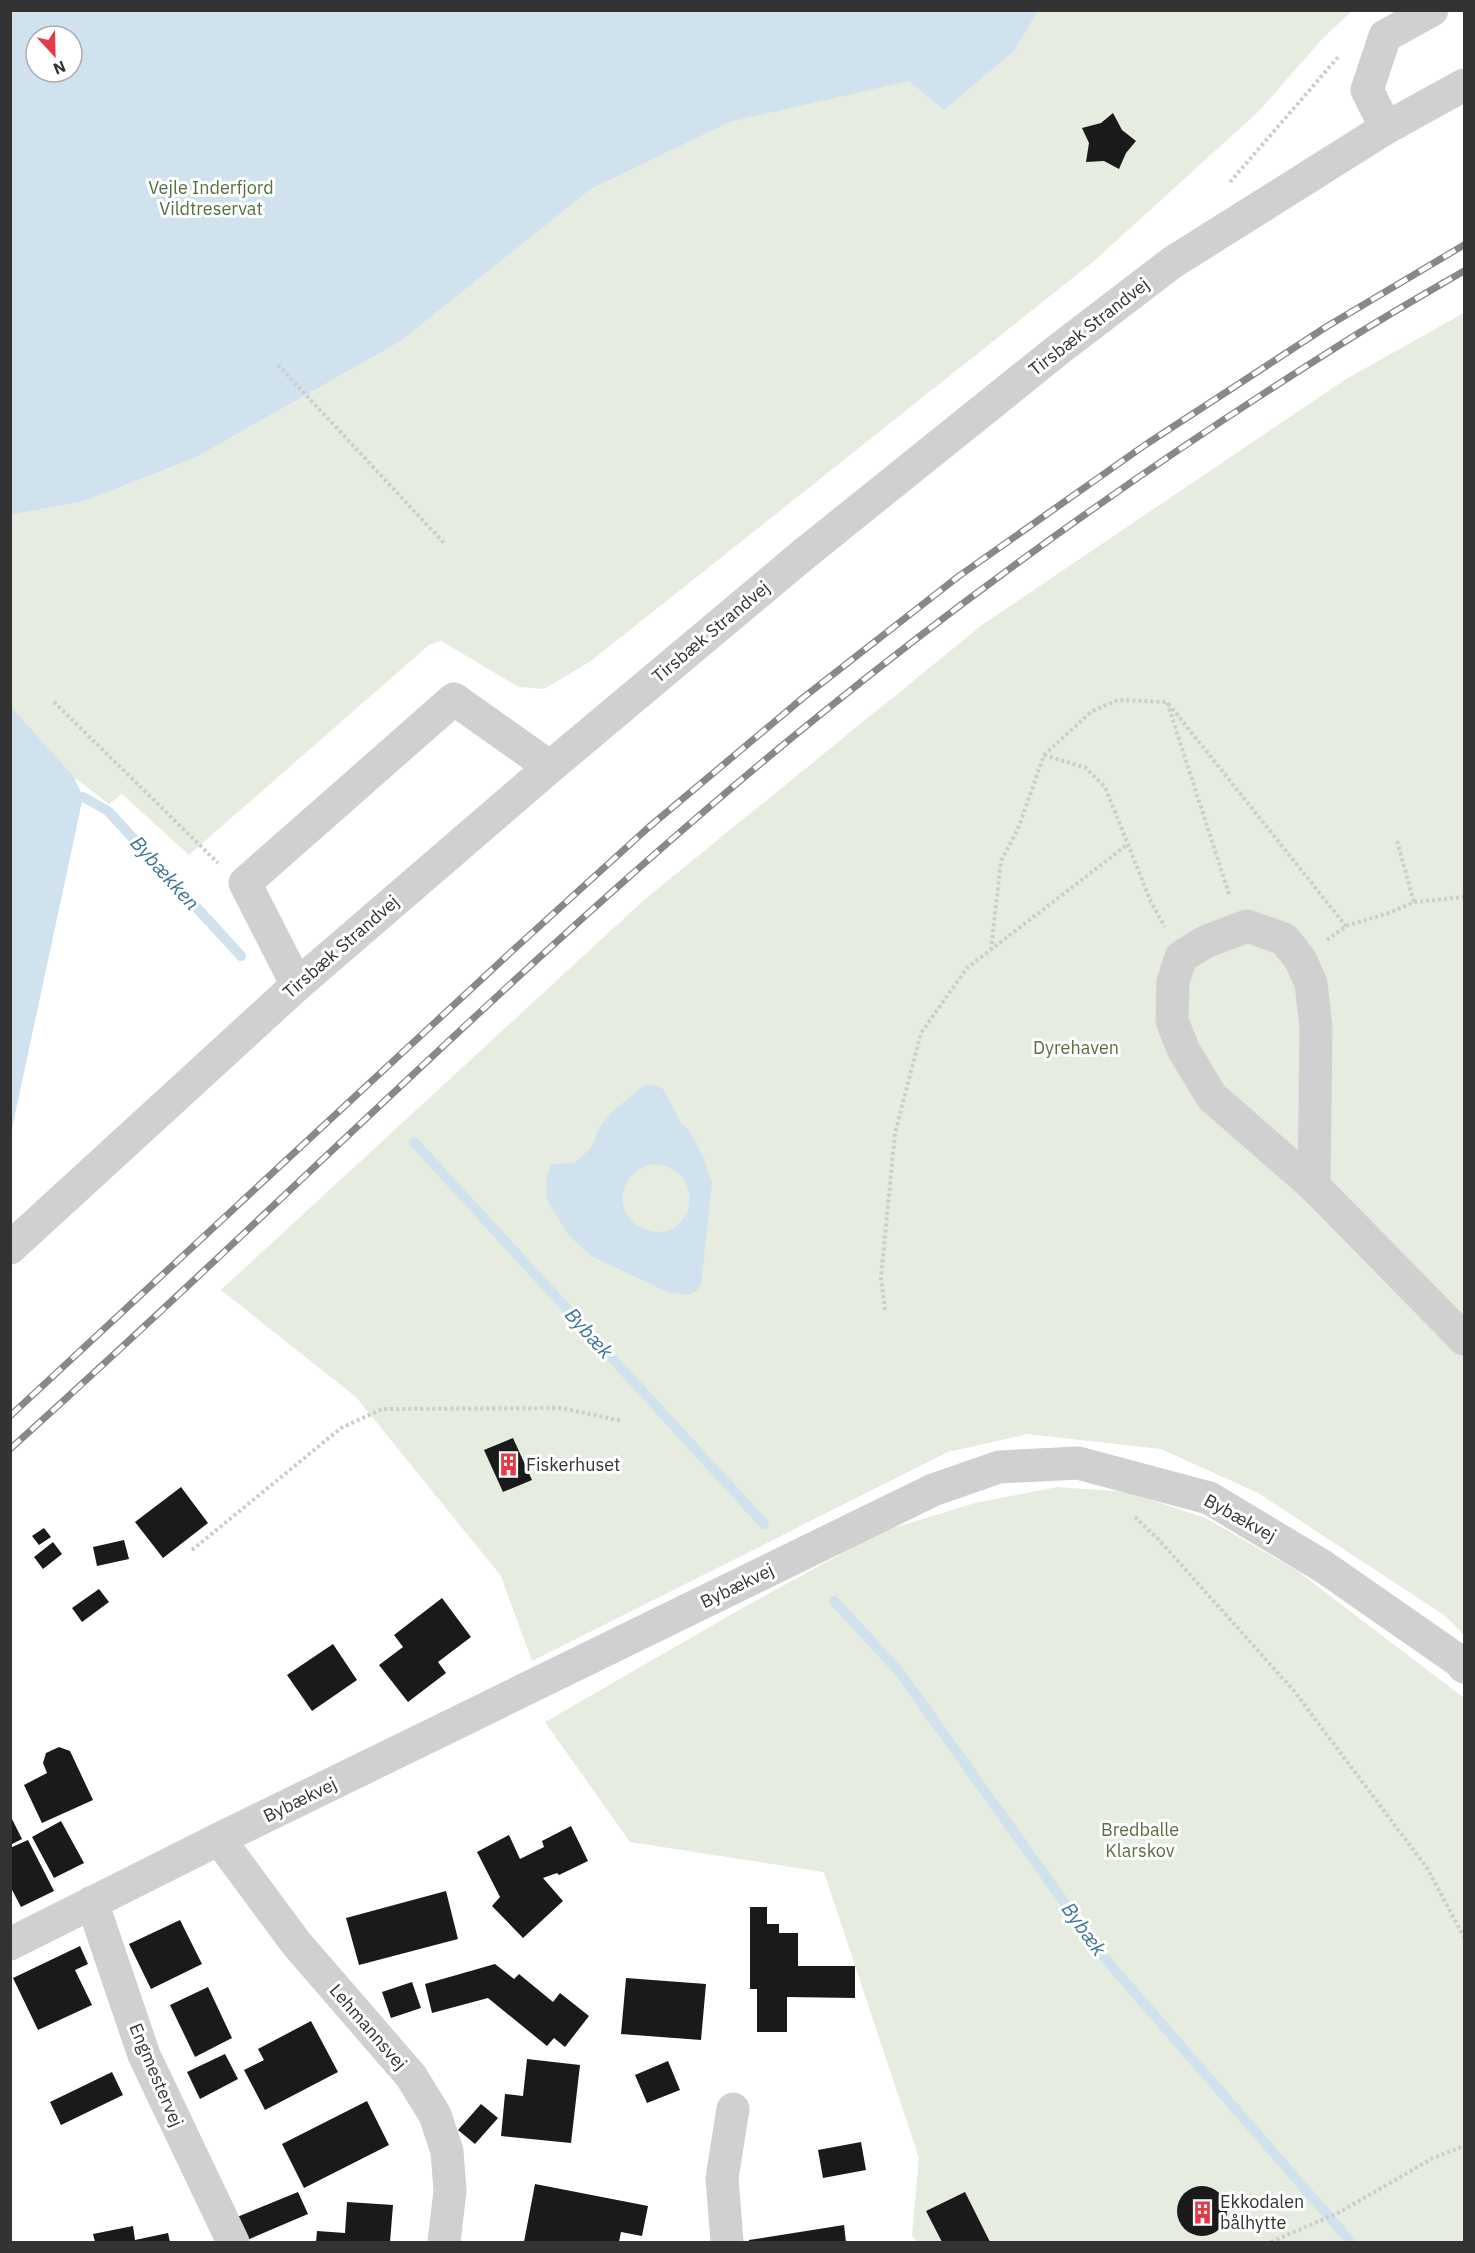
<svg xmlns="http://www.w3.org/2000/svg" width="1475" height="2253" font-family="'IBM Plex Sans',sans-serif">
<rect width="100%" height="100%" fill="#fff"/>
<!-- green -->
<g fill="#e6ecdf" fill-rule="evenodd">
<path d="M11 11 1015 50 1038 11H1352L1324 37 1260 110 1094 261 591 661 544 689 519 687 441 641 429 645 189 855 122 794 109 804 75 778 11 1134V515L84 501 195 458 401 341 591 189 668 151 631 156 113 482ZM36 36H72V72H36Z"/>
<polygon points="1464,313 1464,1635 1444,1615 1258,1493 1161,1449 1028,1434 948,1452 532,1661 501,1576 356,1397 221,1290 644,900 982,625 1346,379"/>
<polygon points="1058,1487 1127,1492 1206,1518 1296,1570 1464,1698 1464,2242 917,2242 912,2235 919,2158 824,1872 630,1842 545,1722 746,1606 883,1531 975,1503"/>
</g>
<!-- water -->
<g fill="#cfe2ee" fill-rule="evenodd">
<path d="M11 10H1038V11L1015 50 944 110 909 81 729 122 591 189 401 341 195 458 84 501 11 515ZM36 36H72V72H36Z"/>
<polygon points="11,707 74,777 83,797 11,1133"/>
<path d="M656 1085 663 1089 681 1123 690 1131 704 1159 712 1183 701 1285 695 1292 688 1295 670 1293 593 1257 569 1236 547 1200 546 1180 551 1165 576 1162 591 1148 600 1127 612 1112 643 1086ZM653 1164C709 1168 695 1241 650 1231 643 1229 636 1226 631 1220 612 1197 627 1170 653 1164Z"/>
</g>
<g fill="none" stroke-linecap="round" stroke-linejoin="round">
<!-- stream -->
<g stroke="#cfe2ee" stroke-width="10">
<polyline points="83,797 108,811 241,956"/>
<polyline points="414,1142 764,1524"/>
<polyline points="834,1601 898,1670 1102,1955 1351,2242"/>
</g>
</g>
<!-- building -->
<g fill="#1a1a1a">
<polygon points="1113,113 1122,130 1136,141 1126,153 1119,169 1104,161 1086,162 1089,143 1082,128 1101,123"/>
<polygon points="513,1438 532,1480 503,1492 484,1450"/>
<polygon points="181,1487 208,1523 163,1558 135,1522"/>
<polygon points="44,1528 51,1537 39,1545 32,1536"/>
<polygon points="124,1540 129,1559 97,1566 93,1547"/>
<polygon points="53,1542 62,1554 43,1569 34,1557"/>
<polygon points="99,1589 109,1602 82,1622 72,1608"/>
<polygon points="442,1598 471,1637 438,1662 446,1673 408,1702 379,1665 403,1647 394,1635"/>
<polygon points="333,1644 357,1680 312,1711 287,1675"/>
<polygon points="59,1747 70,1751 93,1800 42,1823 24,1785 47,1773 43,1763 46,1753"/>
<polygon points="10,1815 22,1839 10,1845"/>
<polygon points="61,1821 84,1863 54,1878 32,1837"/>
<polygon points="571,1826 588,1861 559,1875 557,1873 543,1878 563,1901 523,1938 492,1906 500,1897 477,1852 509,1835 520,1859 544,1847 542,1841"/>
<polygon points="28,1840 54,1891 21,1907 10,1886 10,1848"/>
<polygon points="446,1891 458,1939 359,1965 346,1918"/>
<polygon points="750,1907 767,1907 767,1924 779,1924 779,1933 798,1933 798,1966 855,1966 855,1998 787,1997 787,2032 757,2032 757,1989 750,1989"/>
<polygon points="180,1920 202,1964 151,1989 129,1944"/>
<polygon points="80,1946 88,1964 75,1970 92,2005 38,2030 13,1978"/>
<polygon points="495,1964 514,1979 519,1974 553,2002 560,1993 589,2016 565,2047 554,2038 547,2046 488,1998 432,2013 425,1984"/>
<polygon points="626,1978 706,1984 701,2040 621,2034"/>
<polygon points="412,1982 421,2008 391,2018 382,1992"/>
<polygon points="208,1987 232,2038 195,2057 170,2005"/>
<polygon points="311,2021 338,2072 265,2110 244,2070 264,2060 258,2049"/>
<polygon points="225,2054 238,2079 200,2099 187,2072"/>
<polygon points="527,2059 580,2065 571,2143 501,2136 505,2094 523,2096"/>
<polygon points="668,2061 680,2090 647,2103 635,2075"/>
<polygon points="112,2072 123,2095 61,2125 50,2102"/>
<polygon points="367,2101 389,2145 304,2188 282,2144"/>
<polygon points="481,2104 498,2118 475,2144 458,2130"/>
<polygon points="861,2142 866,2170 823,2178 818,2150"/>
<polygon points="535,2184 648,2206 642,2236 621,2232 619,2242 524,2242"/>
<circle cx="1202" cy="2211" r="25"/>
<polygon points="298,2192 308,2214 247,2240 237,2217"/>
<polygon points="965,2192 990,2242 942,2242 926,2211"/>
<polygon points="347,2202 393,2205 390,2242 316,2242 317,2231 345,2233"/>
<polygon points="844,2225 846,2242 749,2242 749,2240"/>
<polygon points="133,2226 135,2240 168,2233 170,2242 95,2242 93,2234"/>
</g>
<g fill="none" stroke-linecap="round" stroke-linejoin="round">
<!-- path -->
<g stroke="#cdcdcd" stroke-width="4" stroke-dasharray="3 3" stroke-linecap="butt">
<polyline points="1230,182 1339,56"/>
<polyline points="278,365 444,543"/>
<polyline points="54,702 218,863"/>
<polyline points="1044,755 1086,768 1105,787 1151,902 1165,927"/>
<polyline points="1397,841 1414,902"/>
<polyline points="1229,894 1167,702 1346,926"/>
<polyline points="1327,940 1346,926 1389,913 1414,902 1464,897"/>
<polyline points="991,950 1001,861 1018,829 1044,755 1092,711 1118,700 1167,702"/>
<polyline points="885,1310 881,1278 895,1133 921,1033 967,968 1127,845"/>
<polyline points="1135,1517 1159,1540 1294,1691 1427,1868 1464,1937"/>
<polyline points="192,1550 341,1428 382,1409 561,1408 622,1421"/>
<polyline points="1271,2242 1338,2213 1433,2158 1464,2146"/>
</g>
<!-- minor -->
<g stroke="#d0d0d0" stroke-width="33">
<polyline points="1386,128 1367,90 1385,36 1432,10"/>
<polyline points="297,985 245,883 454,699 550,767"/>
<polyline points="1314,1186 1316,1028 1311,983 1300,959 1284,939 1247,926 1205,942 1181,957 1173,982 1172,1021 1184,1051 1212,1097 1314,1186 1464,1339"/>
<polyline points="10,1248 297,985 550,767 804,554 1059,349 1173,262 1386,128 1464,85"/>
<polyline points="219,1839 296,1943 411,2076 435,2115 447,2151 450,2191 444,2242"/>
<polyline points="92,1902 144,2055 233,2242"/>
<polyline points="10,1944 219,1839 933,1490 999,1467 1078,1463 1209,1498 1324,1567 1459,1661 1464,1667"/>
<polyline points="727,2242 722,2178 733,2109"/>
</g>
<defs>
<g id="rail">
<polyline points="10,1416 511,952 649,827 804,697 959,576 1145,445 1326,327 1464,245"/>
<path d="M10 1449C282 1206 537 943 821 714 984 582 1157 460 1335 348 1377 321 1421 296 1464 271"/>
</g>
</defs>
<!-- rail casing -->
<use href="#rail" stroke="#888" stroke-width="7"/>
<!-- rail -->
<use href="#rail" stroke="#fff" stroke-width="4.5" stroke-dasharray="14" stroke-linecap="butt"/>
</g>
<!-- icons -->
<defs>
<symbol id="building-bare" viewBox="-9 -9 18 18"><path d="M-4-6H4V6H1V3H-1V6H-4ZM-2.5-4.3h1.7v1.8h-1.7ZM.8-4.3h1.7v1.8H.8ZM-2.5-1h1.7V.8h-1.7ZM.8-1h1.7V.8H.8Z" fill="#e63946" stroke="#fff" stroke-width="2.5" paint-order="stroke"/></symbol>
</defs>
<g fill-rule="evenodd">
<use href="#building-bare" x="492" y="1448" width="33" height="33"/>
<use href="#building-bare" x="1186" y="2196" width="33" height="33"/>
</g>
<g text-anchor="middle" stroke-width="6" stroke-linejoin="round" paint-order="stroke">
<!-- park labels -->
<g font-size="18" fill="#56703f" stroke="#fff">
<text x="211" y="194">Vejle Inderfjord<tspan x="211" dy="21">Vildtreservat</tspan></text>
<text x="1076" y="1054">Dyrehaven</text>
<text x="1140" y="1836">Bredballe<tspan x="1140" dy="21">Klarskov</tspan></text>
</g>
<!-- street labels -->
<g font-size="18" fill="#333" stroke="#fff">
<text transform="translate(1089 327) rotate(-38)" y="6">Tirsbæk Strandvej</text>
<text transform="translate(711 632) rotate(-40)" y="6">Tirsbæk Strandvej</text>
<text transform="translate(341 947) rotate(-41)" y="6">Tirsbæk Strandvej</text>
<text transform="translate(1240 1518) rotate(29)" y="6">Bybækvej</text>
<text transform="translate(737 1586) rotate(-26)" y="6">Bybækvej</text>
<text transform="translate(300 1800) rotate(-26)" y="6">Bybækvej</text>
<text transform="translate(368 2027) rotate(49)" y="6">Lehmannsvej</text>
<text transform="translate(156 2075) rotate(67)" y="6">Engmestervej</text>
</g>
<!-- poi labels -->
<g font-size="18" fill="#333" stroke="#fff" text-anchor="start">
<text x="526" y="1471">Fiskerhuset</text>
<text x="1220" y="2208">Ekkodalen<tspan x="1220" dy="21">bålhytte</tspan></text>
</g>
<!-- water labels -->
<g font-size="20" font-style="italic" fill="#3f7597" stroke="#fff">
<text transform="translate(165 873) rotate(48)" y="7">Bybækken</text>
<text transform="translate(589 1333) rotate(48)" y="7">Bybæk</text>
<text transform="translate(1084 1929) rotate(54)" y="7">Bybæk</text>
</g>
</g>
<!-- border -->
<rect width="1475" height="2253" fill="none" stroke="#333333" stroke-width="24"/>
<!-- north arrow -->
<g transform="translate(54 54) rotate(158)"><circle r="28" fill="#ffffff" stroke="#adadad" stroke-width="1.5"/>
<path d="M0-4.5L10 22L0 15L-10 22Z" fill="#e63946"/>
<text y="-9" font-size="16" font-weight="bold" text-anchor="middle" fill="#333333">N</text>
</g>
</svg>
